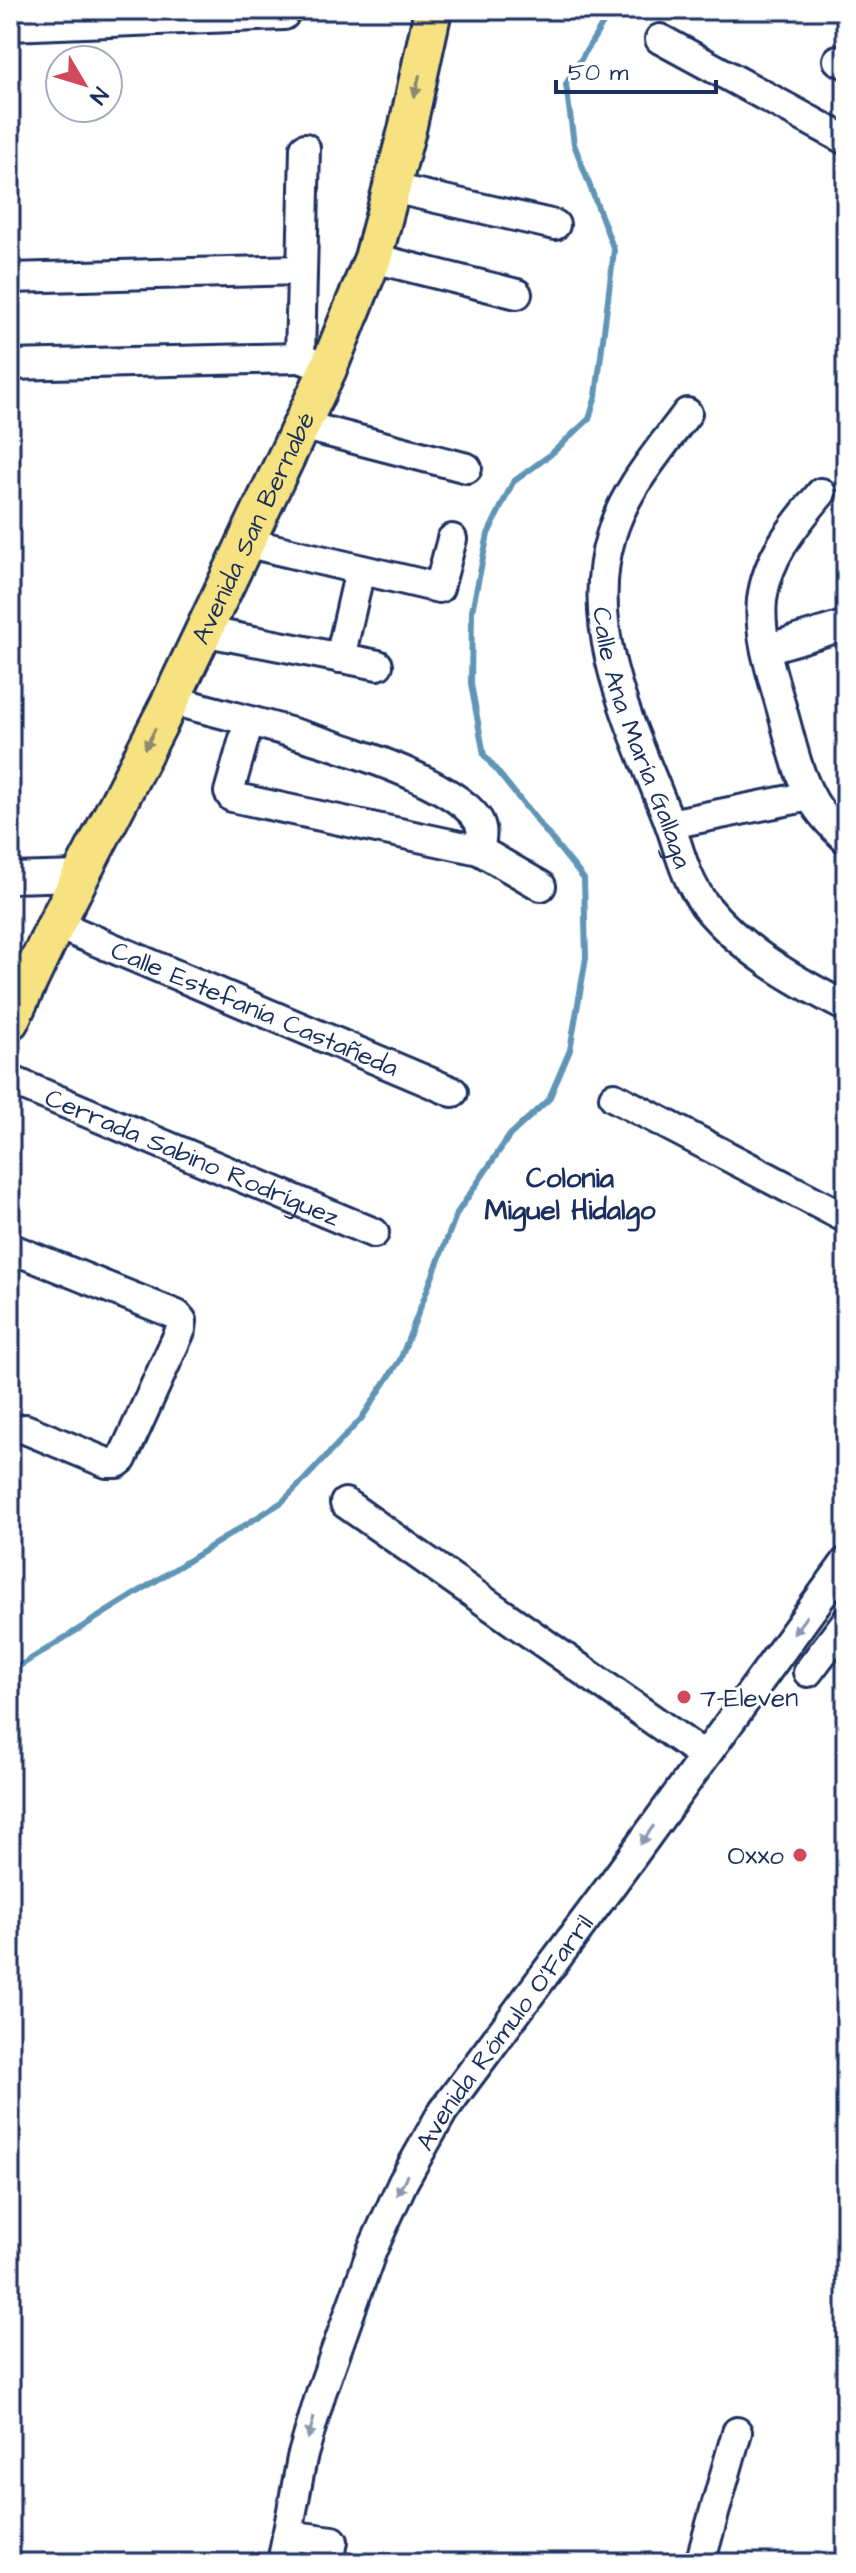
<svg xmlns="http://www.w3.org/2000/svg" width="856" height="2573" font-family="'Architects Daughter',sans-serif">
<rect width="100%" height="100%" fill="#fff"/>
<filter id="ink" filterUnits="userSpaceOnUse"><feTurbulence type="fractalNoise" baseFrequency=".0125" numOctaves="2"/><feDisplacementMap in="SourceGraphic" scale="16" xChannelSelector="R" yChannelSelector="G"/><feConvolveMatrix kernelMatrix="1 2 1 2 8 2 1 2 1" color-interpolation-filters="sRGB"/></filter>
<g filter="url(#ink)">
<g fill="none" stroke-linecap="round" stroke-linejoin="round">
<!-- stream -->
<polyline stroke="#6195b6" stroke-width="6" points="10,1672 282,1502 304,1480 361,1419 400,1360 457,1213 510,1135 549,1099 570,1050 586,958 584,879 484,755 471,684 472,611 488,534 513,482 550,455 589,419 596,396 614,250 574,144 566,84 611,10"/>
<defs>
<g id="minor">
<polyline points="10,26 284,15"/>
<polyline points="660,39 846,140"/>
<polyline points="838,60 846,64"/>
<polyline points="305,148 300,358 316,364"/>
<polyline points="392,188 555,225"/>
<polyline points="373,258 517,294"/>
<polyline points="10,278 302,270"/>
<polyline points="10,365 300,358"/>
<path id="s1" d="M687 413C659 451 624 490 611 536 582 631 633 729 667 816 679 847 684 878 705 905 742 951 794 980 846 1007"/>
<polyline points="301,425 467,468"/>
<path d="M821 493C795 524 767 557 762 600 758 640 775 682 785 721 792 746 798 774 811 797 819 813 833 827 846 839"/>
<polyline points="244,542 439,588 452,539"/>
<polyline points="202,631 378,665"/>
<polyline points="766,649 846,625"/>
<polyline points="340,658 360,570"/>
<path d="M171 700C237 718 442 765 478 820 484 830 481 840 479 850"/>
<polyline points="249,721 229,792 232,797 479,850 541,886"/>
<polyline points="670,824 810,796"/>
<polyline points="10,878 80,876"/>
<path id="s2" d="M56 924 453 1092"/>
<polyline points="10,968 34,970"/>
<path id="s3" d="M10 1080 374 1233"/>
<polyline points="614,1097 846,1218"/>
<polyline points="10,1248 177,1315 182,1321 181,1329 122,1459 117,1463 107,1463 25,1429"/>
<polyline points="345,1503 703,1755"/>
<polyline points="808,1672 846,1622"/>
<polyline points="287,2535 333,2541 329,2563"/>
<path id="s4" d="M282 2563 302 2458 321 2393 372 2250 403 2182 443 2111 615 1880 846 1562"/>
<polyline points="700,2563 737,2432"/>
</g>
<g id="major">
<path id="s5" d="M10 1021 56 924 171 700 328 369 373 258 407 130 433 10"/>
</g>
</defs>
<!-- minor casing -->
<use href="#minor" stroke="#1b2f5e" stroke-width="34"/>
<!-- major casing -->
<use href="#major" stroke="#1b2f5e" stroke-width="42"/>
<!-- minor -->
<use href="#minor" stroke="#fff" stroke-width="28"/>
<!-- major -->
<use href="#major" stroke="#f7e281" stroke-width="36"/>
</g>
<!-- one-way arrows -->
<defs><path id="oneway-solid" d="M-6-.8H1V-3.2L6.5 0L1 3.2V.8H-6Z" transform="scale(2)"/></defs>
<g fill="#898870">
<use href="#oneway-solid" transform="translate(417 86) rotate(103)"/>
<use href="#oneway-solid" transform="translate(150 739) rotate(117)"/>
</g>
<g fill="#8d97ae">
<use href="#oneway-solid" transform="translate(800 1625) rotate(126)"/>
<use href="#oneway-solid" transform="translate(647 1835) rotate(125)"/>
<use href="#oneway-solid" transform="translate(402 2185) rotate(117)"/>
<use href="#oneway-solid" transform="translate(311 2428) rotate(106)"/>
</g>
</g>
<!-- markers -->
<g fill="#d1495b" stroke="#fff" stroke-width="3">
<circle cx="684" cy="1697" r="8"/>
<circle cx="800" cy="1855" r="8"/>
</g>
<g text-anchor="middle" stroke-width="6" stroke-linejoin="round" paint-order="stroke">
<!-- street labels -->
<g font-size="26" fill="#1b2f5e" stroke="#fff">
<text dy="9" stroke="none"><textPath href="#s5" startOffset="550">Avenida San Bernabé</textPath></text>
<text dy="9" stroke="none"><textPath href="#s1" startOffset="354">Calle Ana María Gallaga</textPath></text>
<text dy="9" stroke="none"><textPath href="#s2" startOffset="216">Calle Estefanía Castañeda</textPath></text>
<text dy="9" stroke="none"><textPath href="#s3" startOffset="198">Cerrada Sabino Rodríguez</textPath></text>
<text dy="9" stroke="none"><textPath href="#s4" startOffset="582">Avenida Rómulo O'Farril</textPath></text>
</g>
<!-- poi labels -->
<g font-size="26" fill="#1b2f5e" stroke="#fff" text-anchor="start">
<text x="700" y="1706">7-Eleven</text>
<text x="784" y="1864" text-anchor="end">Oxxo</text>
</g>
<!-- neighbourhood labels -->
<g font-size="28" font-weight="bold" fill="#1b2f5e" stroke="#fff">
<text x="570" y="1187">Colonia<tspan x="570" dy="32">Miguel Hidalgo</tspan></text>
</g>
</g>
<!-- margin -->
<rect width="856" height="2573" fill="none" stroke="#fff" stroke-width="40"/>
<rect x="20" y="20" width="816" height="2533" fill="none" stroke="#1b2f5e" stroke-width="3" filter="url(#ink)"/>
<!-- north arrow -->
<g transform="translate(84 84) rotate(128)"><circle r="38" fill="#ffffff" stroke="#a4acbf" stroke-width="2"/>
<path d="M0-6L14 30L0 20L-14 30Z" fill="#d1495b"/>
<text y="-12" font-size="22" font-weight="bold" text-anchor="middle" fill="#1b2f5e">N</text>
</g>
<!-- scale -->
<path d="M556 80v12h160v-12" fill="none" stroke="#1b2f5e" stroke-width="4"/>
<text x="568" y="80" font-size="24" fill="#1b2f5e" stroke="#ffffff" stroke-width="6" paint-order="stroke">50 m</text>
</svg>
